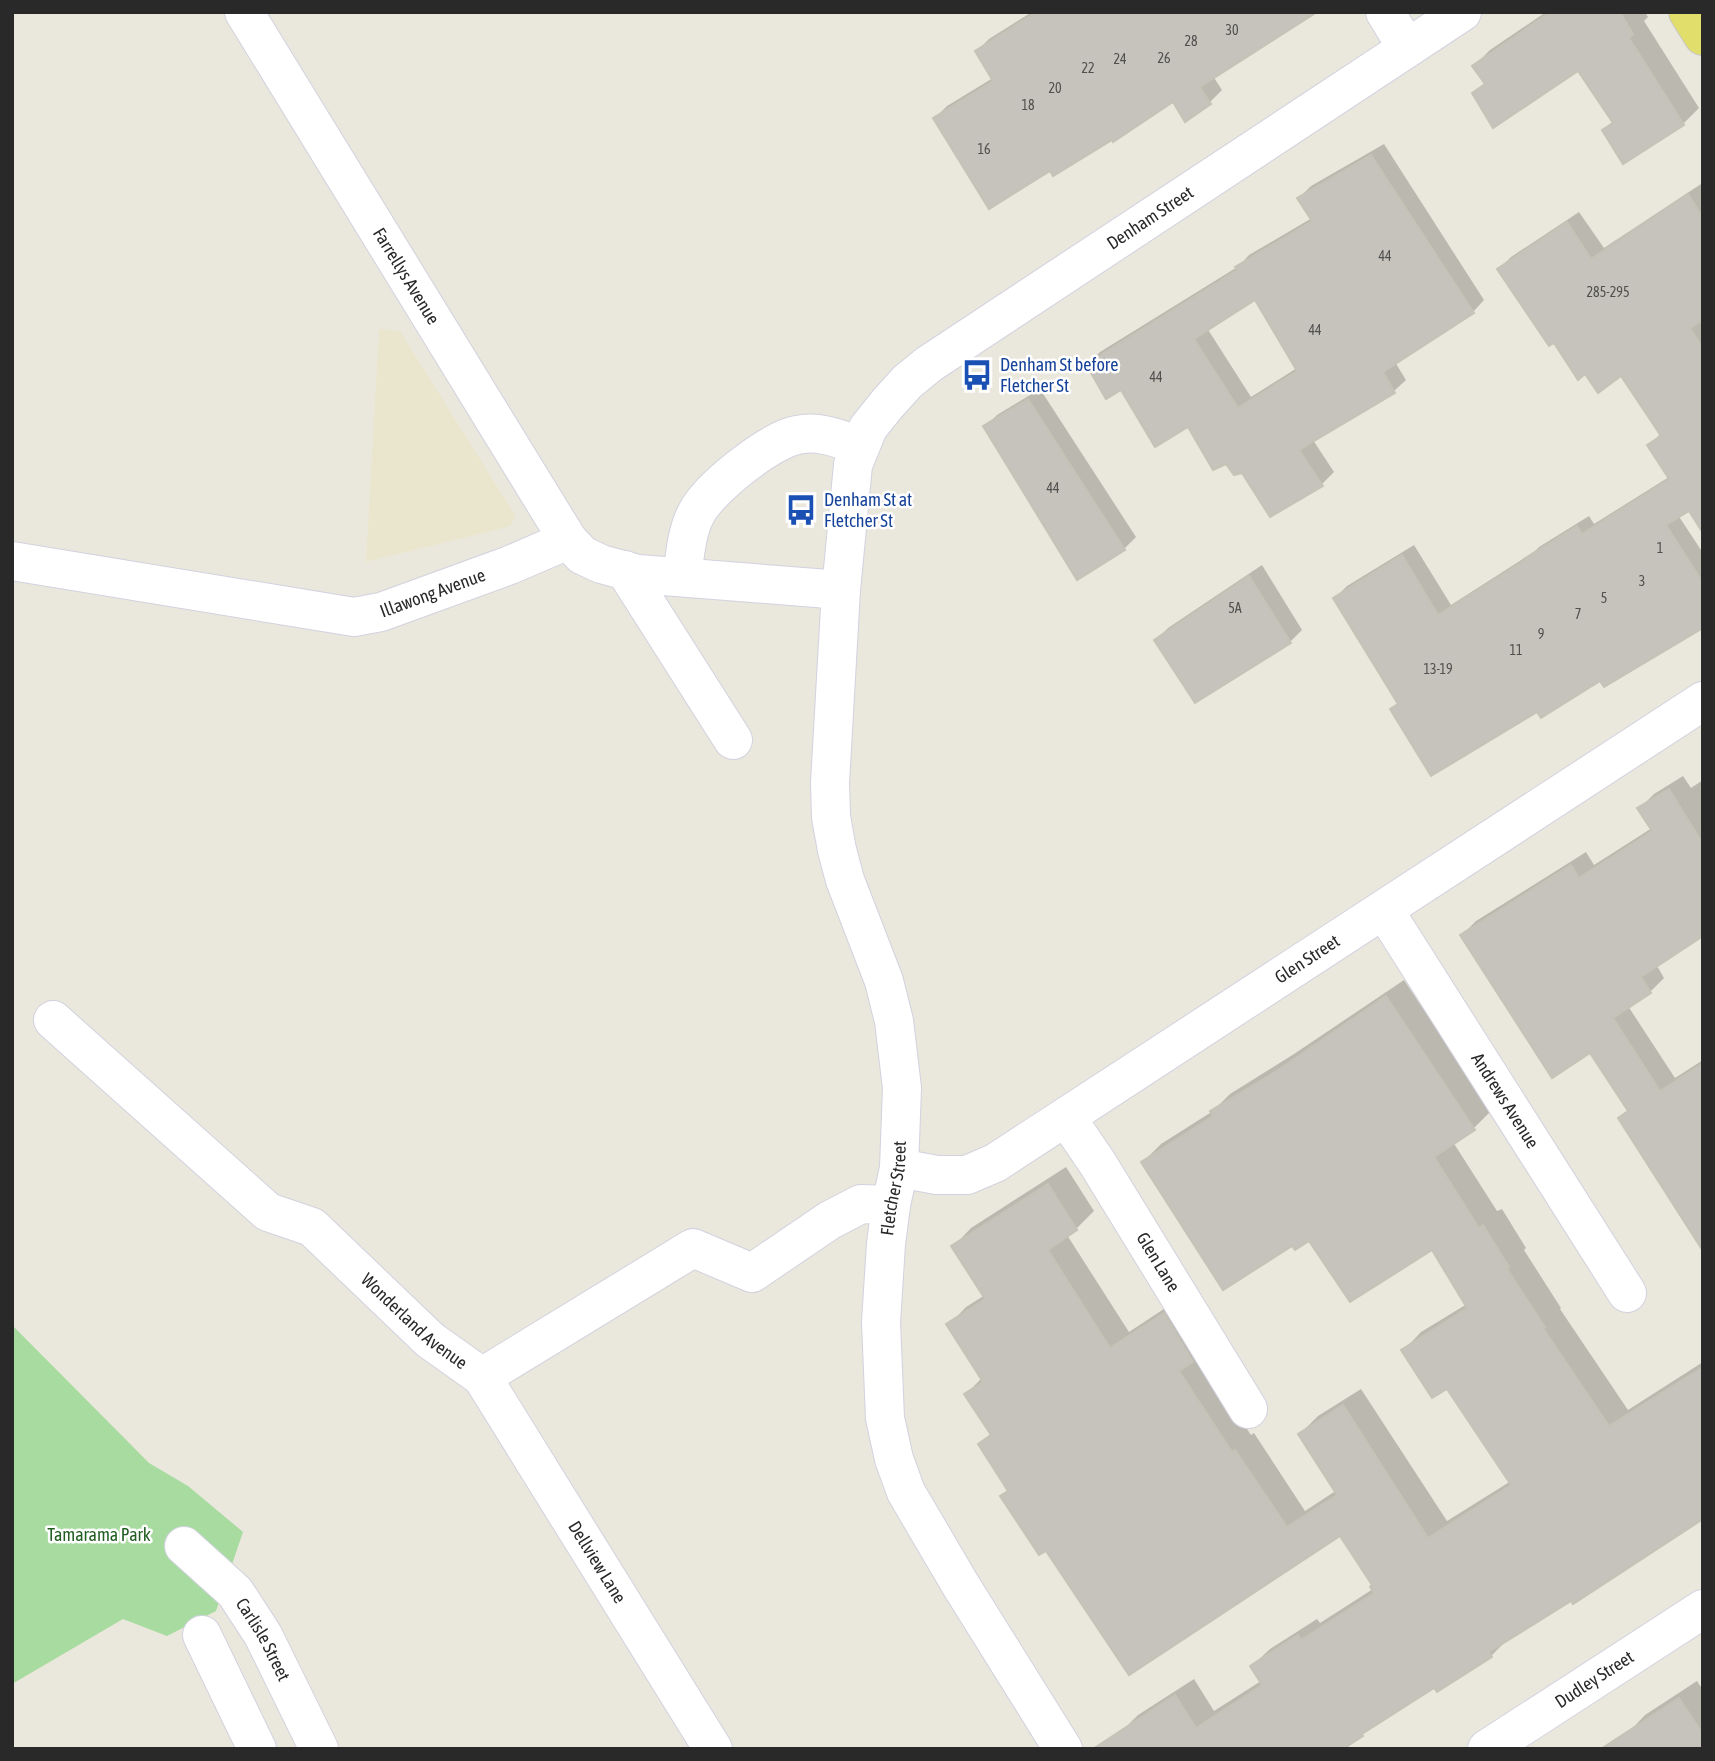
<svg xmlns="http://www.w3.org/2000/svg" width="1715" height="1761" font-family="'Asap Condensed',sans-serif">
<rect width="100%" height="100%" fill="#eae7dc"/>
<!-- education -->
<polygon fill="#eae6ce" points="379,329 400,331 515,515 512,524 507,527 366,562"/>
<!-- green -->
<polygon fill="#a7db9f" points="12,1325 149,1463 188,1486 243,1532 216,1611 167,1636 123,1619 12,1684"/>
<!-- shadow -->
<g fill="#0003" fill-rule="evenodd">
<polygon points="1032,12 1301,12 1213,76 1222,90 1210,102 1173,100 1051,169 935,118 947,106 993,78 977,51 989,39"/>
<polygon points="1546,12 1645,12 1648,17 1644,21 1699,108 1683,124 1604,130 1614,120 1579,69 1475,94 1486,82 1474,66 1490,50"/>
<path d="M1384 144 1484 300 1473 312 1395 362 1406 380 1394 391 1313 440 1334 472 1322 484 1271 515 1243 471 1189 424 1121 387 1088 364 1100 352 1239 266 1249 255 1312 218 1299 198 1311 186ZM1256 298 1297 368 1251 397 1207 328Z"/>
<polygon points="1701,184 1703,187 1703,500 1678,515 1703,553 1703,626 1538,709 1392,709 1399,702 1335,598 1347,586 1414,545 1451,605 1534,552 1539,547 1589,516 1594,524 1669,477 1649,446 1661,433 1621,373 1585,372 1555,340 1499,269 1511,257 1579,212 1604,248"/>
<polygon points="1040,389 1136,537 1124,549 985,427 997,415"/>
<polygon points="1262,565 1302,630 1290,642 1156,640 1168,628"/>
<polygon points="1683,776 1691,788 1703,780 1703,928 1656,964 1664,978 1650,992 1628,1006 1675,1078 1703,1060 1703,1248 1620,1118 1629,1109 1591,1051 1462,935 1476,921 1586,852 1594,865 1652,828 1640,808 1654,794"/>
<polygon points="1404,980 1491,1111 1474,1128 1453,1142 1497,1211 1502,1209 1526,1248 1524,1250 1561,1308 1560,1309 1628,1410 1703,1362 1703,1517 1510,1637 1491,1656 1438,1690 1435,1685 1368,1728 1121,1732 1138,1715 1194,1679 1214,1711 1261,1681 1252,1666 1270,1649 1317,1619 1320,1623 1373,1589 1374,1585 1340,1533 1047,1548 1002,1496 1009,1489 980,1444 991,1433 966,1394 982,1378 949,1325 966,1307 985,1295 954,1246 971,1228 1066,1167 1094,1211 1076,1229 1067,1235 1129,1332 1182,1297 1197,1355 1251,1435 1254,1433 1305,1511 1337,1490 1300,1434 1318,1416 1361,1389 1447,1521 1511,1481 1448,1386 1404,1350 1421,1332 1467,1304 1432,1247 1310,1238 1143,1162 1161,1144 1213,1111 1230,1094 1294,1054"/>
<polygon points="1697,1681 1703,1690 1703,1749 1628,1733 1645,1715"/>
</g>
<!-- building -->
<g fill="#c5c3bc" stroke="#c5c3b6" stroke-width="2" fill-rule="evenodd">
<polygon points="1036,12 1317,12 1200,87 1211,104 1185,122 1173,102 1113,142 1112,140 1053,176 1050,171 989,209 933,118 993,81 975,51"/>
<polygon points="1550,12 1620,12 1633,34 1629,38 1684,125 1623,164 1602,130 1613,123 1578,71 1493,128 1472,93 1485,84 1472,66"/>
<path d="M1371 155 1474 313 1383 372 1395 393 1299 450 1323 486 1270 517 1242 473 1234 475 1226 464 1213 470 1188 427 1155 447 1121 390 1106 399 1086 364 1237 270 1235 267 1312 221 1297 198ZM1255 300 1297 371 1238 408 1194 339Z"/>
<polygon points="1688,194 1703,218 1703,320 1690,328 1703,348 1703,533 1689,511 1666,525 1703,583 1703,628 1604,687 1600,681 1541,718 1537,712 1431,776 1390,709 1398,704 1333,598 1402,555 1438,615 1525,560 1524,559 1577,526 1582,534 1669,479 1647,445 1661,436 1621,376 1598,393 1585,374 1578,380 1554,343 1549,346 1497,269 1567,222 1591,259"/>
<polygon points="1028,399 1125,550 1077,580 983,426"/>
<polygon points="1249,576 1291,643 1195,703 1154,640"/>
<polygon points="1669,789 1703,844 1703,936 1641,977 1651,993 1613,1018 1660,1091 1703,1063 1703,1251 1618,1118 1628,1111 1590,1053 1552,1078 1460,935 1571,865 1579,878 1652,831 1637,808"/>
<polygon points="1386,996 1475,1130 1434,1157 1479,1228 1483,1225 1509,1267 1507,1269 1545,1327 1543,1328 1609,1426 1703,1367 1703,1519 1573,1604 1571,1601 1489,1652 1492,1657 1437,1692 1434,1688 1362,1734 1363,1736 1343,1749 1093,1749 1175,1695 1196,1728 1262,1685 1250,1666 1298,1635 1301,1640 1374,1593 1370,1587 1372,1585 1340,1536 1129,1675 1046,1551 1039,1555 1000,1496 1008,1491 978,1444 991,1435 964,1394 983,1382 946,1324 985,1299 951,1246 1048,1184 1077,1230 1048,1250 1110,1348 1164,1313 1193,1362 1179,1371 1232,1452 1235,1450 1287,1527 1337,1495 1298,1434 1343,1405 1428,1538 1511,1485 1447,1389 1432,1398 1401,1350 1467,1308 1432,1250 1350,1302 1309,1241 1295,1250 1292,1246 1223,1290 1141,1162 1213,1116 1210,1111 1275,1072"/>
<polygon points="1679,1698 1703,1734 1703,1749 1601,1749"/>
</g>
<g fill="none" stroke-linecap="round" stroke-linejoin="round">
<defs>
<g id="minor">
<path id="s1" d="M244 12 568 540 582 555 601 564 638 574 841 590"/>
<polyline points="1385,12 1407,48"/>
<path id="s2" d="M12 561 354 617 381 612 510 565 568 540"/>
<polyline points="625,570 733,740"/>
<path d="M682 577C685 557 686 533 696 514 708 489 770 440 797 435 819 430 840 439 860 446"/>
<path id="s3" d="M1384 910 1627 1293"/>
<path id="s4" d="M53 1020 268 1212 312 1227 430 1340 482 1377 713 1749"/>
<path id="s5" d="M1066 1117 1098 1164 1248 1409"/>
<path id="s6" d="M899 1168 937 1175H967L995 1163 1703 701"/>
<polyline points="482,1377 693,1248 752,1273 830,1220 861,1204 891,1205"/>
<path id="s7" d="M184 1546 235 1592 263 1635 319 1749"/>
<polyline points="202,1635 257,1749"/>
<path id="s8" d="M1063 1749 960 1584 906 1492 894 1459 885 1418 881 1322 886 1244 891 1205 899 1168 902 1088 894 1021 884 981 845 880 837 850 831 817 830 783 841 590 853 465 868 428 888 403 907 382 929 364 1462 12"/>
<path id="s9" d="M1487 1749 1703 1609"/>
</g>
<polyline id="major" points="1688,12 1703,36"/>
</defs>
<!-- minor casing -->
<use href="#minor" stroke="#d2d2e0" stroke-width="40"/>
<!-- major casing -->
<use href="#major" stroke="#c7c7c7" stroke-width="40"/>
<!-- minor -->
<use href="#minor" stroke="#fff" stroke-width="38"/>
<!-- major -->
<use href="#major" stroke="#e1de6b" stroke-width="38"/>
</g>
<!-- icons -->
<defs>
<symbol id="bus-bare" viewBox="-9 -9 18 18"><path d="M-5-6H5V4H4V6H2V4H-2V6H-4V4H-5ZM-3.5-4V0h7V-4ZM-3.5 1.2v1.5H-2V1.2ZM2 1.2v1.5H3.5V1.2Z" fill="#1a4fb4" stroke="#fff" stroke-width="2.5" paint-order="stroke"/></symbol>
</defs>
<g fill-rule="evenodd">
<use href="#bus-bare" x="955" y="353" width="44" height="44"/>
<use href="#bus-bare" x="779" y="488" width="44" height="44"/>
</g>
<g text-anchor="middle" stroke-width="5" stroke-linejoin="round" paint-order="stroke">
<!-- number labels -->
<g font-size="14" fill="#50504e">
<text x="1232" y="35">30</text>
<text x="1191" y="46">28</text>
<text x="1164" y="63">26</text>
<text x="1120" y="64">24</text>
<text x="1088" y="73">22</text>
<text x="1055" y="93">20</text>
<text x="1028" y="110">18</text>
<text x="984" y="154">16</text>
<text x="1385" y="261">44</text>
<text x="1608" y="297">285-295</text>
<text x="1315" y="335">44</text>
<text x="1156" y="382">44</text>
<text x="1053" y="493">44</text>
<text x="1660" y="553">1</text>
<text x="1642" y="586">3</text>
<text x="1604" y="603">5</text>
<text x="1235" y="613">5A</text>
<text x="1578" y="619">7</text>
<text x="1541" y="639">9</text>
<text x="1516" y="655">11</text>
<text x="1438" y="674">13-19</text>
</g>
<!-- street labels -->
<g font-size="18" fill="#292929" stroke="#fff">
<text dy="6" stroke="none"><textPath href="#s8" startOffset="1738">Denham Street</textPath></text>
<text dy="6" stroke="none"><textPath href="#s1" startOffset="310">Farrellys Avenue</textPath></text>
<text dy="6" stroke="none"><textPath href="#s2" startOffset="429">Illawong Avenue</textPath></text>
<text dy="6" stroke="none"><textPath href="#s6" startOffset="472">Glen Street</textPath></text>
<text dy="6" stroke="none"><textPath href="#s3" startOffset="226">Andrews Avenue</textPath></text>
<text dy="6" stroke="none"><textPath href="#s8" startOffset="609">Fletcher Street</textPath></text>
<text dy="6" stroke="none"><textPath href="#s5" startOffset="172">Glen Lane</textPath></text>
<text dy="6" stroke="none"><textPath href="#s4" startOffset="474">Wonderland Avenue</textPath></text>
<text dy="6" stroke="none"><textPath href="#s4" startOffset="780">Dellview Lane</textPath></text>
<text dy="6" stroke="none"><textPath href="#s7" startOffset="124">Carlisle Street</textPath></text>
<text dy="6" stroke="none"><textPath href="#s9" startOffset="128">Dudley Street</textPath></text>
</g>
<!-- transit labels -->
<g font-size="18" fill="#164399" stroke="#fff" text-anchor="start">
<text x="1000" y="371">Denham St before<tspan x="1000" dy="21">Fletcher St</tspan></text>
<text x="824" y="506">Denham St at<tspan x="824" dy="21">Fletcher St</tspan></text>
</g>
<!-- park labels -->
<g font-size="18" fill="#225e22" stroke="#fff">
<text x="99" y="1541">Tamarama Park</text>
</g>
</g>
<!-- border -->
<rect width="1715" height="1761" fill="none" stroke="#292929" stroke-width="28"/>
</svg>
